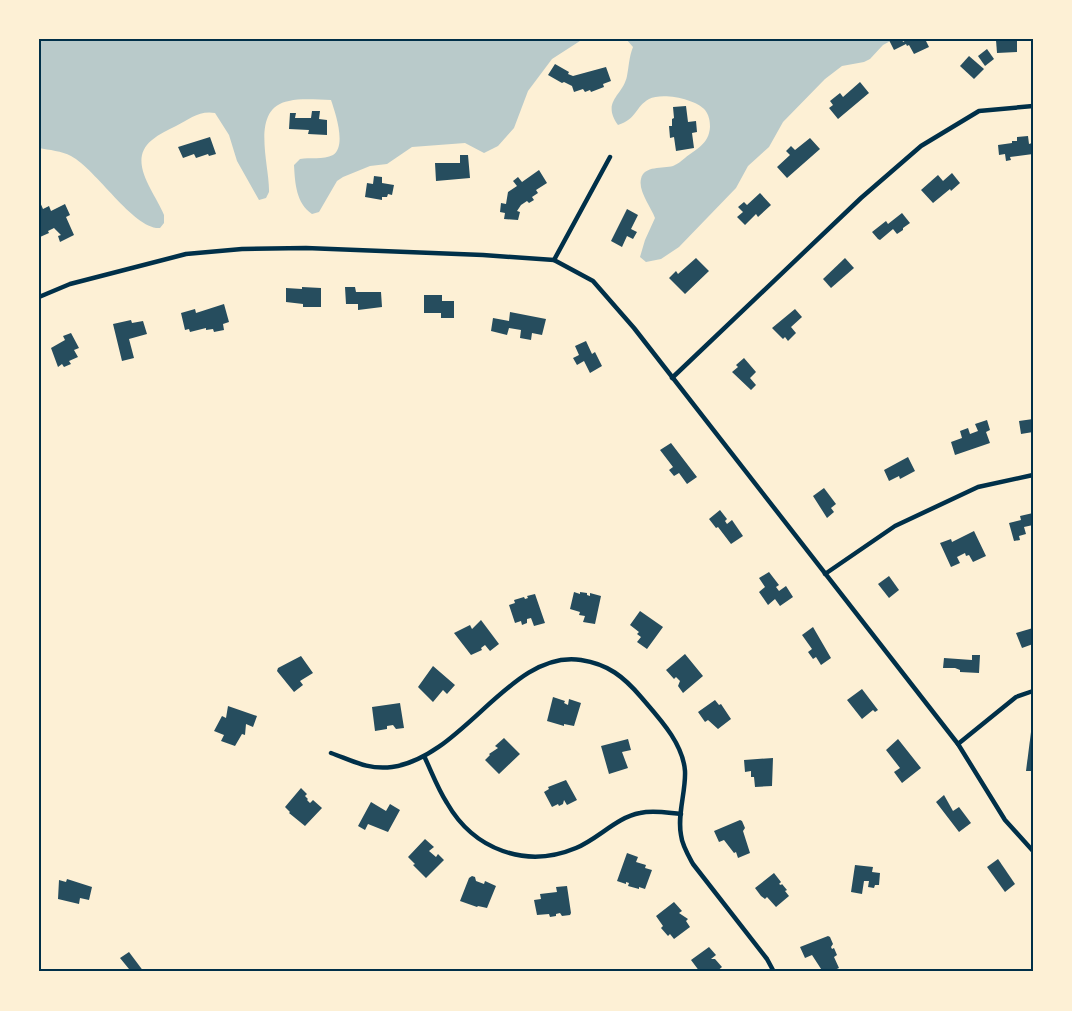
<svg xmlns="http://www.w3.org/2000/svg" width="1072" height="1011" font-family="'Titillium Web',sans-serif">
<rect width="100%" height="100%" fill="#fdf0d5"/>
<!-- green -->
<g fill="#b9caca">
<path d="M39 39 41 40 583 39 552 59 528 91 514 128 498 146 484 153 465 143 412 147 387 164 370 166 343 177 337 181 319 212 312 214C296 203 295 183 294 165L300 159C310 157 323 160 333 155 347 146 335 112 331 100 318 100 302 98 289 101 249 108 270 165 269 192L266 198 259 200 237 161 229 135 215 113C200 110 189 119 176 126 168 130 159 134 152 140 126 161 155 192 164 215V223L160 228C134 230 97 170 71 156 62 151 49 150 39 148Z"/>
<path d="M626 39H894L883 45 870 59 864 62 842 66 825 79 783 122 769 147 748 166 736 188 679 247 661 259 646 262 640 257 645 240 655 218C651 207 638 191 641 179 644 165 663 169 673 166 678 164 681 161 685 158 696 149 709 144 710 127 710 121 709 115 705 110 696 99 662 92 649 99 635 107 637 119 618 125 601 101 623 96 627 76 629 66 629 57 633 47Z"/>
</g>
<!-- building -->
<g fill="#264d5e">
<polygon points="902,39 903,42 908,39 925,39 929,47 914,54 909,45 907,46 906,44 894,50 889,40"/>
<polygon points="996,40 1017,40 1017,52 997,53"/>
<polygon points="987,49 994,59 985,66 978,56"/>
<polygon points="969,56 984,69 974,79 960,66"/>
<polygon points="555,64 569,72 568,74 573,76 606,67 611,81 603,84 604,87 591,92 590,90 585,92 583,89 574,92 572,86 564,82 562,83 548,75"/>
<polygon points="860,82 869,93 838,119 829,108 833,105 830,101 840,93 843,97"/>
<polygon points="686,106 688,122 696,121 697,132 692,133 694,148 676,151 674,137 670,138 669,126 672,126 672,119 674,118 673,107"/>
<polygon points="312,111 320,111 319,119 327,120 327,135 308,134 309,130 289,129 290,113 296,113 295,118 311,118"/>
<polygon points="1028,136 1029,144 1032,143 1033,154 1010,157 1011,160 1006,161 1005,154 999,155 998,145 1012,143 1012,141 1017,141 1017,137"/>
<polygon points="210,137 216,154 209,156 208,154 196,158 194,154 183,158 178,147"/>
<polygon points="810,138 820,149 787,178 777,167 790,155 786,151 791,146 795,150"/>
<polygon points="460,155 468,155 470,178 436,181 435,163 460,163"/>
<polygon points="539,170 547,183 536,190 538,193 532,197 534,200 529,203 527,201 521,205 517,211 520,212 518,220 504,219 505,213 500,212 501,203 506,204 508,192 517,186 513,181 518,177 522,182"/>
<polygon points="952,173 960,183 951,191 950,189 933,203 921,190 938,175 943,181"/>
<polygon points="374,176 382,177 382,183 394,185 392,195 388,194 387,197 382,197 382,200 365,197 367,183 373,184"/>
<polygon points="760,193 771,205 758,217 756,214 745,225 737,217 743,212 738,207 744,202 747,205"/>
<polygon points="39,200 43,209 49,206 51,211 65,204 70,215 66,217 74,235 60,242 58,236 61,235 54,228 48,231 49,233 40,237"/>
<polygon points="627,209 638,215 631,229 637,232 633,239 627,236 622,247 611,241"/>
<polygon points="902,213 910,223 903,228 903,230 897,234 893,229 880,240 878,239 872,232 886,221 888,224"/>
<polygon points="696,258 709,271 685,294 669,278 676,271 678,274"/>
<polygon points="845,258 854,268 831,288 823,279"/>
<polygon points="302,287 321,288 321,307 303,307 303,304 286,302 286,288 302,289"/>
<polygon points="345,287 355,287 356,292 381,292 382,307 358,310 358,304 346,304"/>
<polygon points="424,295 442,295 442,301 454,301 454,318 441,318 441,313 424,313"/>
<polygon points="224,304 229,322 223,324 224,330 214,332 213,329 206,330 206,328 190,332 189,329 185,330 181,313 195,309 196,313"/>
<polygon points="795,309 802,317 791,327 796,333 788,341 785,337 783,339 772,328"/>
<polygon points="510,312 546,319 542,335 532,333 531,340 520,338 521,330 509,328 507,335 491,331 493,318 509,321"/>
<polygon points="131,320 132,323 143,321 147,334 129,339 134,358 122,361 113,324"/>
<polygon points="71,333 79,348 74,350 78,357 69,361 71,364 64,367 62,364 58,367 51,348 65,340 63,336"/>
<polygon points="586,341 592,354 595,352 602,366 590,373 584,361 577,365 573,358 579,355 575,346"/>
<polygon points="744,358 756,372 750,378 756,385 751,390 732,372 738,367 736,365"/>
<polygon points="1033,419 1033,432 1021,434 1019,421"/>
<polygon points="987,420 990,430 986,432 990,443 955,455 951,442 962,438 960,431 968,428 970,434 978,431 975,424"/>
<polygon points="671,443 697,477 687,484 679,473 674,476 669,470 673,467 660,450"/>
<polygon points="908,457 915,471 900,479 899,476 889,481 884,470"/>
<polygon points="824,488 836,504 831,508 834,512 827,518 813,496"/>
<polygon points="720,510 727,519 725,521 727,524 732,520 743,536 731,544 718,527 716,528 709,519"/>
<polygon points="1033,513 1033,525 1024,527 1026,534 1019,536 1020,540 1014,541 1009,523 1021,520 1020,516"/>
<polygon points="974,531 986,556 973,562 969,555 966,556 965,553 957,557 960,563 951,567 940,543 951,539 952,542"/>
<polygon points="769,572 779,585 776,587 779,591 786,586 793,597 780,606 775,599 768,605 759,592 765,587 759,578"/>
<polygon points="889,576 899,590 889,598 878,584"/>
<polygon points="574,592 580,594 580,592 587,593 587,595 590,596 590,593 601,596 595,624 583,622 585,616 579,615 580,612 570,609"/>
<polygon points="535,594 545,623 534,626 531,618 527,619 527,623 522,625 521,621 515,623 509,605 515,603 514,600 524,597 525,599 528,598 527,596"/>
<polygon points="640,611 663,627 647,649 637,642 641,637 637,634 639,632 630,625"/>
<polygon points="481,620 499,644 490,651 485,645 481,648 482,650 471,655 454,633 470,625 472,629"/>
<polygon points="813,627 831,658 821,665 816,657 813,659 808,652 812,649 802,635"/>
<polygon points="1033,628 1033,644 1022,648 1016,633"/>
<polygon points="685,654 703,676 683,693 678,686 680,681 676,677 674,679 666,670"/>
<polygon points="972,655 980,655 979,673 960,672 960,670 955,668 943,668 944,658 972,660"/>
<polygon points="301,656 313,673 300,681 303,685 294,692 277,671 278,668"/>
<polygon points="433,666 455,685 447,694 443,690 433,702 418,687"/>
<polygon points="862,689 878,710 875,712 873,710 862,719 847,700"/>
<polygon points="553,697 565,701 564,703 568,705 569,699 581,703 574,726 564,724 564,726 547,721"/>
<polygon points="715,700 719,705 721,704 731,719 718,729 708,720 705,722 698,712"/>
<polygon points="400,703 404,728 396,729 393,725 387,726 387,729 375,731 372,707"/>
<polygon points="228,706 257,716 253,727 246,724 245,735 242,734 235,746 221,741 224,735 214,731 222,716 226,718"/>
<polygon points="1031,732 1033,732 1033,771 1026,771"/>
<polygon points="504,738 520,754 499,774 485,760 490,755 489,754 498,748 495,746"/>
<polygon points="628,739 631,750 622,752 628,768 609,774 601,746"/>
<polygon points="898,739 921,768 902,783 894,772 900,768 886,750"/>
<polygon points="773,758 772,786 755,787 754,777 751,777 751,771 745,772 744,760"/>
<polygon points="566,780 577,800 567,805 564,800 563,804 559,806 558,804 552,807 544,792 549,789 548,787"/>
<polygon points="301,788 307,794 305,796 308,799 307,800 310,803 313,800 322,808 305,826 289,813 290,812 285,807"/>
<polygon points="944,795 953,811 959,807 971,823 959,832 936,802"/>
<polygon points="371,802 386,811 390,804 400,810 388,832 368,824 365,830 358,826"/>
<polygon points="740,820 742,821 745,828 743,831 750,853 738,858 736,852 734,853 724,840 719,842 714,831"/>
<polygon points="425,839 434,847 429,851 436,857 438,854 444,860 426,878 413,865 415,864 408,857"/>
<polygon points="627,853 638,857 636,862 646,865 645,868 652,870 645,889 639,887 639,889 628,886 629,883 626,882 626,884 617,881"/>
<polygon points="998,859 1015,884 1005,892 987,867"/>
<polygon points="855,865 873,867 872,872 880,873 879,885 875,885 874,888 868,887 869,881 864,881 862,894 851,892"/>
<polygon points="774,873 781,882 779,884 781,885 782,884 787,890 785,891 789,896 776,907 767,897 765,899 761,896 755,888"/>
<polygon points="472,876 475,877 476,881 484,884 485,881 496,886 487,908 478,906 477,907 460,901 469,878"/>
<polygon points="67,879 92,887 89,900 80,898 79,904 58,899 59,880 66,882"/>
<polygon points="567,886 571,913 570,915 562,916 560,913 556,914 556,916 550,917 549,914 537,915 534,900 541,899 540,894 557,892 556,887"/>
<polygon points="674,902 682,911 679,913 688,919 686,921 690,927 674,939 670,934 668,936 661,928 663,926 656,916"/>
<polygon points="828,936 830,937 833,944 831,947 832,949 834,948 837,955 834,957 839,968 830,972 823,972 812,955 805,958 800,947"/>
<polygon points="709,947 716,955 711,959 715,959 722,967 716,972 700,972 691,960"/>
<polygon points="129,952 144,972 126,972 129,969 120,958"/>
</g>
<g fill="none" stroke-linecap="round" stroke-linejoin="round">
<!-- minor -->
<g stroke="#003049" stroke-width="4.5">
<polyline points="554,260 610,157"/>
<polyline points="39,297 70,284 186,254 242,249 306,248 483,255 554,260 593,281 634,328 958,744 1005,820 1033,851"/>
<polyline points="672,378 861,198 921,146 979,111 1033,106"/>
<polyline points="825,574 895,526 978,487 1033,475"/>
<polyline points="958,744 1016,697 1033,691"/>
<path d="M331 753C353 761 368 770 392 767 464 757 511 649 581 660 608 664 624 677 641 697 659 718 683 743 685 771 686 792 677 814 681 835 682 845 688 855 693 864L767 959 774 972"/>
<path d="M425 758C432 773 438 789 447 803 474 850 526 869 576 848 598 839 617 817 640 813 654 810 668 813 681 814"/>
</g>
</g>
<!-- border -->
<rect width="1072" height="1011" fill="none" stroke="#fdf0d5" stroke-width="81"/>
<rect x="40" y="40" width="992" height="930" fill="none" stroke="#003049" stroke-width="2"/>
</svg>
